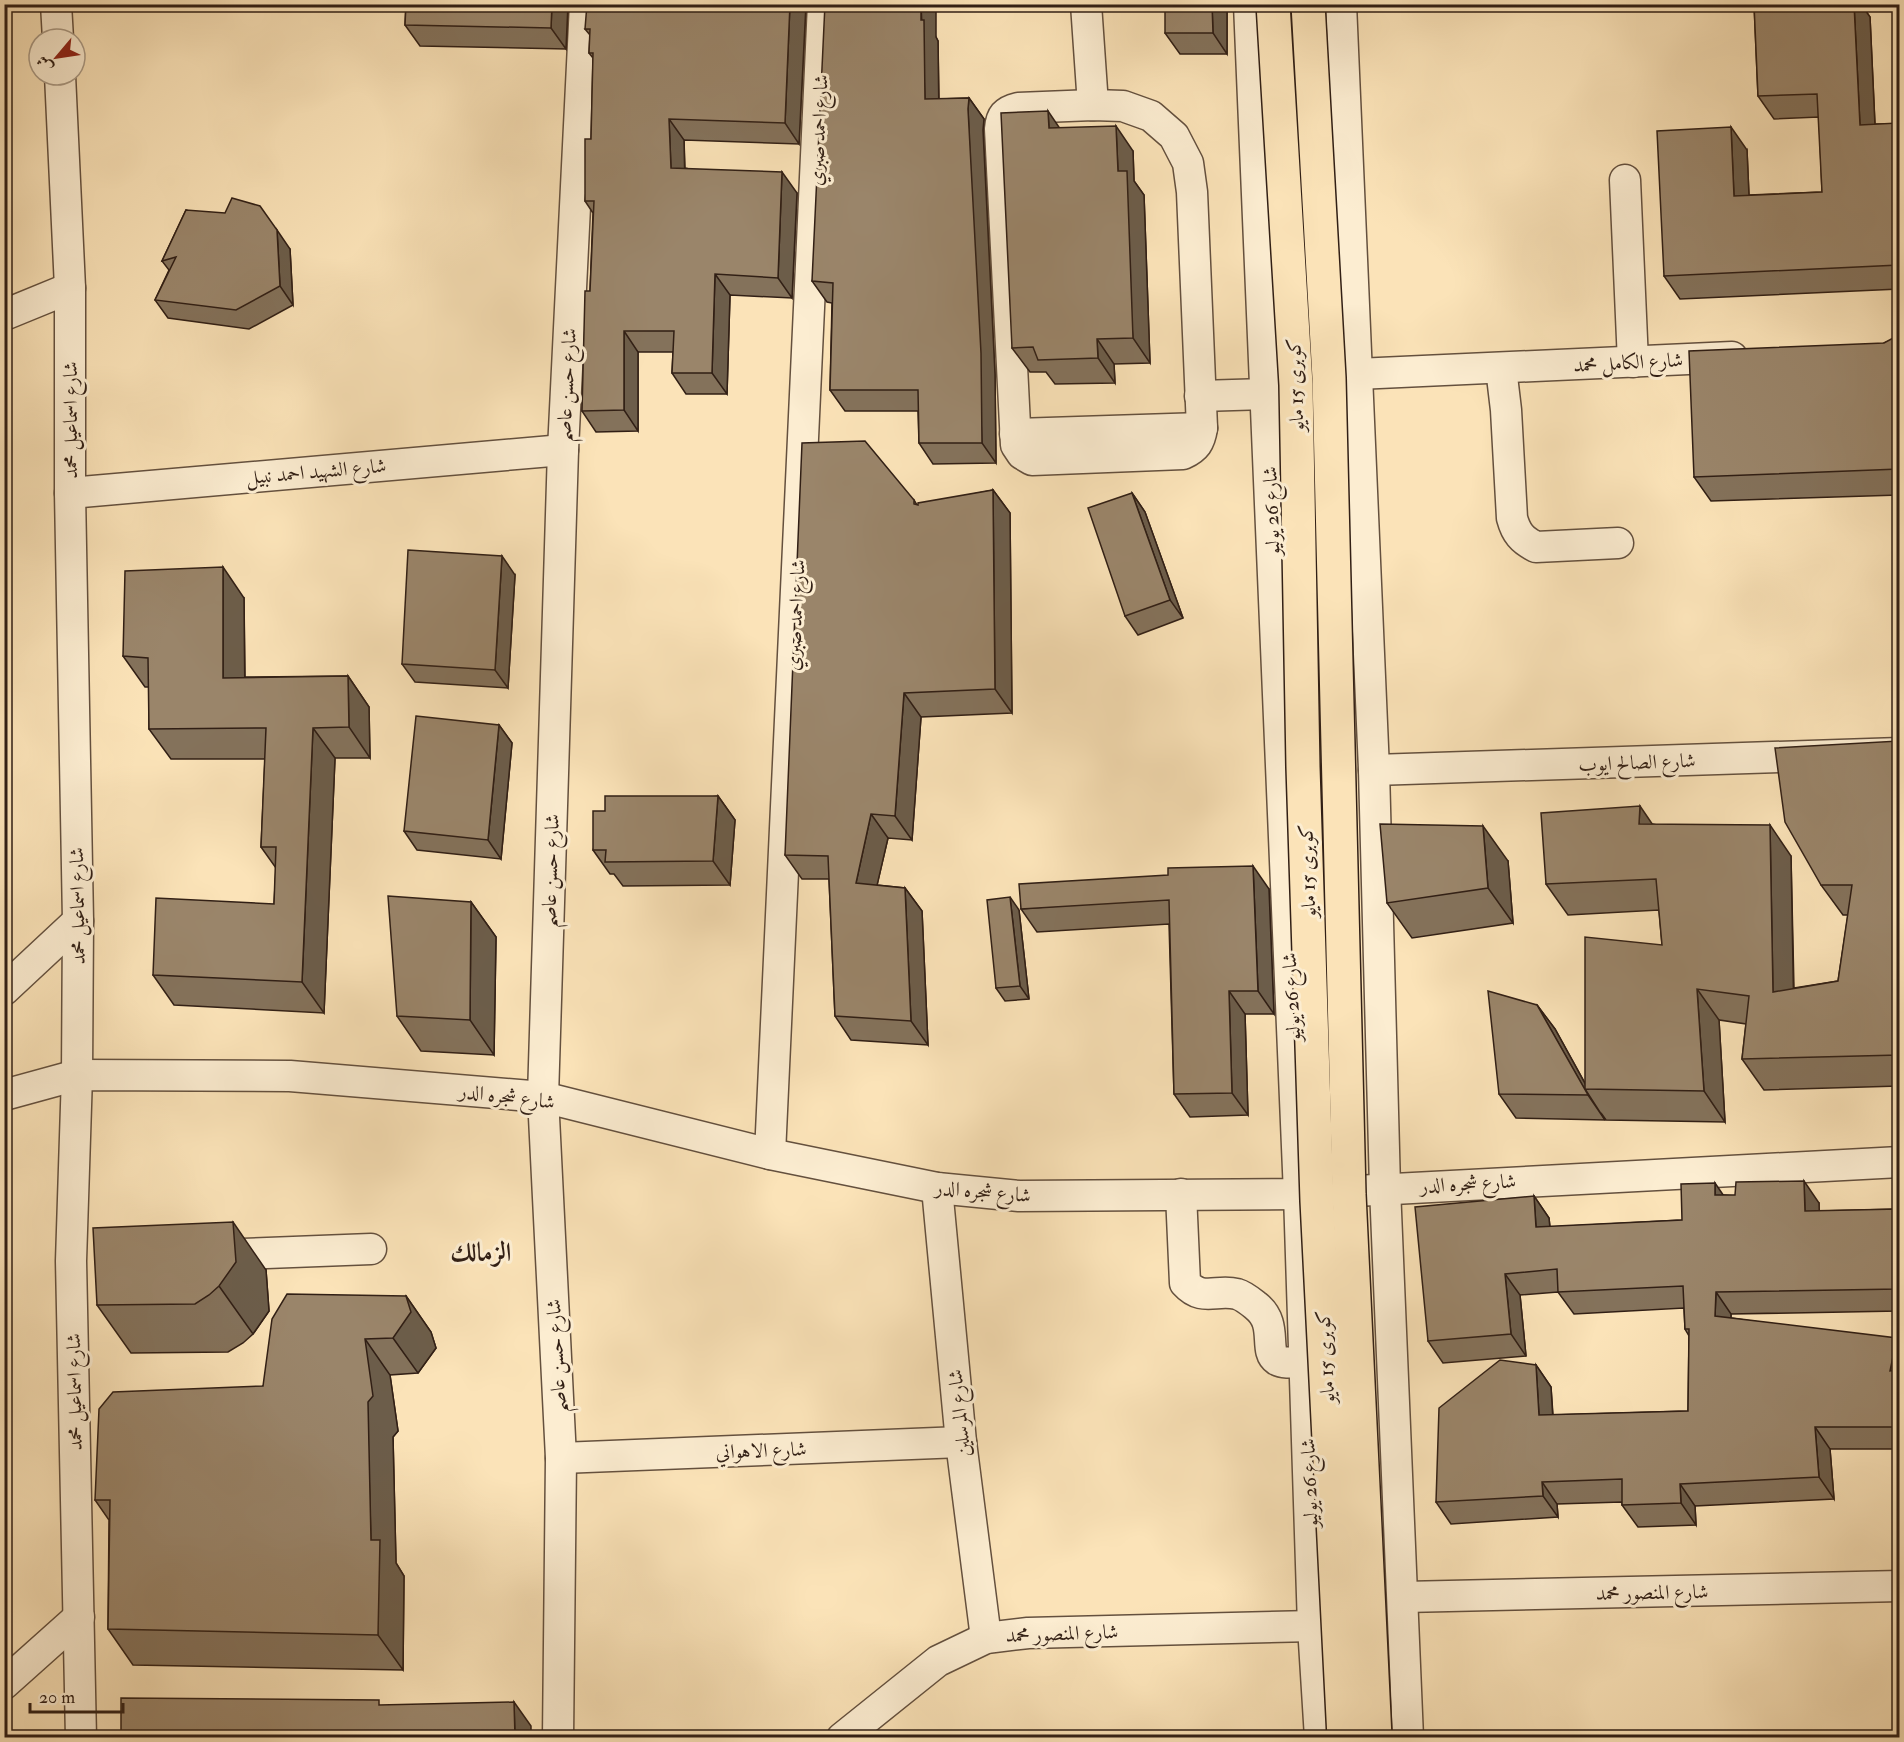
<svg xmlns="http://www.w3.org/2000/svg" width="1904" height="1742" font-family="'IM FELL Double Pica',Amiri,serif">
<rect width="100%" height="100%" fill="#fbe3b8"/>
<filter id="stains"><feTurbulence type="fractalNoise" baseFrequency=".00333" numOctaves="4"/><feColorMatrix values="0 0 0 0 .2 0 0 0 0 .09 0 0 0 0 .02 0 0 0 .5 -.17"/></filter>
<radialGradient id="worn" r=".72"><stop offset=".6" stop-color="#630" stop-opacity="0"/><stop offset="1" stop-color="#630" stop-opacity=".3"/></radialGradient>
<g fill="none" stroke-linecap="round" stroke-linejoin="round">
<defs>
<g id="minor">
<polyline points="56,4 58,39"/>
<polyline points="1086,4 1093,105"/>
<polyline points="1249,4 1299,1194 1313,1626 1320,1738"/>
<polyline points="1341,4 1374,770 1385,1188 1408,1738"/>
<polyline points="60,75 70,288 70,493 78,921 77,1075 71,1261 81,1738"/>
<path d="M1093 105 1123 106 1151 116 1174 136 1188 163 1192 192 1202 428C1200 442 1196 448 1183 454L1032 460 1022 454 1016 445 1000 129C1001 116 1005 111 1018 108Z"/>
<polyline points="1625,180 1633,362"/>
<polyline points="4,315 70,288"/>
<path d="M1501 368 1506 410 1512 518C1516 533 1522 540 1536 547L1618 543"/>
<polyline points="1357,374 1732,357"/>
<polyline points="1200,396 1266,394"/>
<polyline points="1015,434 1202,428"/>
<polyline points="70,493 563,450"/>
<polyline points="1374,770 1900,753"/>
<polyline points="4,990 78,921"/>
<polyline points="4,1095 77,1075 290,1076 543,1097 770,1154 937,1188 1019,1196 1299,1194 1900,1162"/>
<polyline points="770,1154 823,4"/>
<polyline points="937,1188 961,1442 986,1638"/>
<path d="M1181 1194 1185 1283C1202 1302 1216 1289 1237 1294 1244 1296 1251 1302 1256 1306 1279 1324 1263 1351 1277 1360 1284 1364 1297 1362 1305 1362"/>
<polyline points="215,1255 371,1249"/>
<polyline points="561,1458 961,1442"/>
<polyline points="1404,1597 1900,1586"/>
<polyline points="4,1684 79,1617"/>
<polyline points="558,1738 561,1458 543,1097 563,450 585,4"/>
<polyline points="842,1738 938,1661 986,1638 1028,1633 1313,1626"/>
</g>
</defs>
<!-- minor casing -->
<use href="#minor" stroke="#64503e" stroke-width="33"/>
<!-- minor -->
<use href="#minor" stroke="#fcedd1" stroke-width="30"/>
<defs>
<g id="highway-bridge">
<polyline points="1273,4 1296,385 1303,767 1317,1201 1344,1738"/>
<polyline points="1308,4 1329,378 1349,1194 1375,1738"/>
</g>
</defs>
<!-- highway-bridge casing -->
<use href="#highway-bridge" stroke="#311f15" stroke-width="36" stroke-linecap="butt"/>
<!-- highway-bridge -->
<use href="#highway-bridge" stroke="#fbe3b8" stroke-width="33"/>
</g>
<!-- wall -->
<g fill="#84725b" stroke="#311f15" stroke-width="1.5">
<polygon points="406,4 568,4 566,49 420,46 405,25"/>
<polygon points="806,4 799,144 684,140 685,168 797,193 792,298 730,295 727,394 686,394 672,373 673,352 638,352 638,431 596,432 582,411 590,291 593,213 585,201 591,139 593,58 589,53 590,35 585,29"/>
<polygon points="1227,4 1227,54 1180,54 1165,33"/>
<polygon points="1754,4 1861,4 1870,17 1875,124 1899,124 1899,289 1680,299 1664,276 1747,150 1749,195 1822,192 1819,117 1774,119 1758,96"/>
<polygon points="936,37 938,41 939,99 969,98 984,119 983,130 995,374 996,463 933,464 919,443 918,411 845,411 830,390 832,303 827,302 812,281"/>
<polygon points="1060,128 1133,151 1134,181 1144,195 1150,363 1114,364 1115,383 1055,384 1046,372 1030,372 1012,348"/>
<polygon points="186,210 290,249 293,305 249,329 168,318 155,300 169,270 162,261"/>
<polygon points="1899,337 1899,495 1711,501 1694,477 1884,343"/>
<polygon points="993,490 1010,513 1012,713 921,717 912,840 888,838 877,885 905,888 922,911 928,1045 851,1040 835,1016 829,879 802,879 785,855 914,500 917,505"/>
<polygon points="1132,493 1145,512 1183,618 1138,635 1125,616"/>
<polygon points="515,575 508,688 415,682 402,664"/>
<polygon points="244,598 245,677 348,676 369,707 370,758 335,758 324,1013 174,1005 153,975 274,904 276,868 261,847 265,759 171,759 149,729 149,687 145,687 123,656"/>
<polygon points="499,725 512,743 501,859 417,850 404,831"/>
<polygon points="1899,741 1899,1086 1764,1090 1742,1059 1746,1024 1719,1020 1725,1122 1606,1120 1601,1113 1605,1120 1516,1118 1499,1094 1537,1005 1555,1029 1585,1083 1662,945 1659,910 1568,915 1546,884 1653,824 1791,856 1794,988 1838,981 1848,915 1843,915 1821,885"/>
<polygon points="718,796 735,820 730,885 623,886 614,874 610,874 593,850 605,811"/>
<polygon points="1508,861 1513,923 1412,938 1387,903"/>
<polygon points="1269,889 1274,1014 1245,1014 1248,1115 1190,1117 1174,1094 1169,924 1037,932 1021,909"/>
<polygon points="471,902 496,937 494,1055 421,1051 397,1016"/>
<polygon points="1019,910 1029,999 1005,1001 996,988"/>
<polygon points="1723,1195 1819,1203 1819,1211 1899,1209 1899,1311 1731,1314 1731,1318 1899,1342 1899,1449 1830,1449 1834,1499 1695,1506 1696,1525 1638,1527 1622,1505 1622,1502 1557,1504 1558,1517 1451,1524 1436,1502 1536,1365 1551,1387 1553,1415 1688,1411 1689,1336 1685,1329 1684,1308 1574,1314 1558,1292 1520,1295 1526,1356 1443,1363 1428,1341 1534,1196 1549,1218 1550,1227 1682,1220"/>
<polygon points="266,1270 269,1311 253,1334 243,1343 228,1352 131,1353 97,1305"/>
<polygon points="406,1296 431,1332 436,1348 418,1373 390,1375 398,1431 393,1437 396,1563 404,1576 403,1670 133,1665 108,1629 109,1520 95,1500 263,1386"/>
</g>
<!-- shaded-wall -->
<g fill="#6c5d4a" stroke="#311f15" stroke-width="1.5">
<polygon points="552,4 568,4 566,49 551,28"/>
<polygon points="790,4 806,4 799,144 785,123"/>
<polygon points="921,4 936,4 936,37 938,41 939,120 925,99"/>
<polygon points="1212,4 1227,4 1227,54 1213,33"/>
<polygon points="1854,4 1861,4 1870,17 1876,148 1860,125"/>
<polygon points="969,98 984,119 983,130 995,374 996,463 982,443 968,109"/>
<polygon points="1048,111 1065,136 1049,128"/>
<polygon points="669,119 684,140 685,188 671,168"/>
<polygon points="1116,126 1133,151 1134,181 1144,195 1150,363 1133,338 1118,171"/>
<polygon points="1731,127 1747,150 1750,219 1734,196"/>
<polygon points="782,172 797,193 792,298 778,278"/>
<polygon points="277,230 290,249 293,305 280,286"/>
<polygon points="715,274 730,295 727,394 712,373"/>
<polygon points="624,331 638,352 638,431 624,410"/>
<polygon points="1097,339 1114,364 1115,383 1098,358"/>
<polygon points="993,490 1010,513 1012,713 995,689"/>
<polygon points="1132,493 1145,512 1183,618 1170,600"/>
<polygon points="502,556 515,575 508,688 495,670"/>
<polygon points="223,567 244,598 245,708 223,678"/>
<polygon points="348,676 369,707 370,758 349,727"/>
<polygon points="904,693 921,717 912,840 895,816"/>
<polygon points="499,725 512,743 501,859 488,840"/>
<polygon points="313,728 335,758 324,1013 302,982"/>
<polygon points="718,796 735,820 730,885 713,861"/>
<polygon points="1640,806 1661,837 1639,824"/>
<polygon points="871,814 888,838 872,907 856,883"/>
<polygon points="1770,825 1791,856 1794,1022 1773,992"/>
<polygon points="1483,826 1508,861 1513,923 1488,888"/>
<polygon points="1253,866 1269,889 1274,1014 1258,991"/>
<polygon points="905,888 922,911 928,1045 911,1021"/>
<polygon points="1010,897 1019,910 1029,999 1020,986"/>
<polygon points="471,902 496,937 494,1055 470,1020"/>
<polygon points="1697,989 1719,1020 1725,1122 1704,1091"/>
<polygon points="1229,991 1245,1014 1248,1115 1232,1093"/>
<polygon points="1537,1005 1555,1029 1588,1089 1585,1089 1605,1120 1588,1095"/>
<polygon points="1804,1181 1819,1203 1820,1233 1805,1211"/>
<polygon points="1715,1183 1730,1205 1715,1195"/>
<polygon points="1534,1196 1549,1218 1552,1249 1536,1227"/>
<polygon points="233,1222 266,1270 269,1311 253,1334 219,1286"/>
<polygon points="1505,1274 1520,1295 1526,1356 1511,1334"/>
<polygon points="1716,1292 1731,1314 1730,1337 1715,1316"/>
<polygon points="406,1296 431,1332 436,1348 418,1373 393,1338"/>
<polygon points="1897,1338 1899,1342 1899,1385 1890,1371"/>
<polygon points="365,1339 390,1375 398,1431 393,1437 396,1563 404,1576 403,1670 378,1635 371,1540"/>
<polygon points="1536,1365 1551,1387 1554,1437 1539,1415"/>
<polygon points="1815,1427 1830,1449 1834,1499 1819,1477"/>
<polygon points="1542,1482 1557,1504 1558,1517 1543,1496"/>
<polygon points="1680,1484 1695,1506 1696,1525 1681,1503"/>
<polygon points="514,1702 531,1726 531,1737 515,1737"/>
</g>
<!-- building -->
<g fill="#9a856a" stroke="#311f15" stroke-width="1.5">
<polygon points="406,4 552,4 551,28 405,25"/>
<polygon points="587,4 790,4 785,123 669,119 671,168 782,172 778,278 715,274 712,373 672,373 674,331 624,331 624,410 582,411 585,291 590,291 594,201 585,201 585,139 591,139 593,53 589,53 590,29 585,29"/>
<polygon points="825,4 921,4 921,20 924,20 925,99 969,98 968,109 981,353 982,443 919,443 918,390 830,390 833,283 812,281"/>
<polygon points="1165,4 1212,4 1213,33 1165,33"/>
<polygon points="1754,4 1854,4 1860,125 1898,123 1899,147 1899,265 1664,276 1657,131 1731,127 1734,196 1822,192 1817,94 1758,96"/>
<polygon points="1048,111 1049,128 1116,126 1118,171 1127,171 1133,338 1097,339 1098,358 1038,360 1033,347 1012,348 1001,113"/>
<polygon points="232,198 260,206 277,230 280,286 236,310 155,300 176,257 162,261 186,210 225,213"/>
<polygon points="1895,337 1899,337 1899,469 1694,477 1689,351 1884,343"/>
<polygon points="865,441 914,500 914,504 918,505 918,503 993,490 995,689 904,693 895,816 871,814 856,883 905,888 911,1021 835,1016 828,856 785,855 802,443"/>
<polygon points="1132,493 1170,600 1125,616 1088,508"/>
<polygon points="408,550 502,556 495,670 402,664"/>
<polygon points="223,567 223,678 348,676 349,727 313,728 302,982 153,975 156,898 274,904 276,847 261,847 266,728 149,729 148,658 123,656 125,571"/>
<polygon points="416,716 499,725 488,840 404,831"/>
<polygon points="1899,741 1899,1055 1742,1059 1749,996 1697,989 1704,1091 1585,1089 1585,937 1662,945 1656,879 1546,884 1541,813 1640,806 1639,824 1770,825 1773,992 1838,981 1852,885 1821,885 1785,822 1775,748"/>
<polygon points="605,796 718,796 713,861 605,862 606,850 593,850 593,811 605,811"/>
<polygon points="1380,824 1483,826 1488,888 1387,903"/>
<polygon points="1253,866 1258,991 1229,991 1232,1093 1174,1094 1169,900 1021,909 1019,884 1168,875 1168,868"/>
<polygon points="388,896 471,902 470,1020 397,1016"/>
<polygon points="1010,897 1020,986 996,988 987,900"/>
<polygon points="1488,991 1537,1005 1588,1095 1499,1094"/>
<polygon points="1804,1181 1805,1211 1899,1209 1899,1289 1716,1292 1715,1316 1897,1338 1890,1371 1899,1370 1899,1427 1815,1427 1819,1477 1680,1484 1681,1503 1622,1505 1622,1479 1542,1482 1543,1496 1436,1502 1439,1408 1500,1360 1536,1365 1539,1415 1688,1411 1689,1329 1685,1329 1683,1286 1558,1292 1557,1269 1505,1274 1511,1334 1428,1341 1415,1207 1534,1196 1536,1227 1682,1220 1681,1184 1715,1183 1715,1195 1735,1195 1736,1182"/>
<polygon points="233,1222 236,1262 219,1286 209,1295 195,1304 97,1305 93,1228"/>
<polygon points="287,1294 406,1296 411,1312 393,1338 365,1339 373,1396 368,1402 371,1540 380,1540 378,1635 108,1629 110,1500 95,1500 99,1409 113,1392 263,1386 272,1319"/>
<polygon points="121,1698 379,1700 379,1705 514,1702 515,1737 121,1737"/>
</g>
<g text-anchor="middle" stroke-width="6" stroke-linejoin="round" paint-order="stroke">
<!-- street labels -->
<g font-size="20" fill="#311f15" stroke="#fcedd1">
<text transform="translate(818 130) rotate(-87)" y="7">شارع احمد صبري</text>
<text transform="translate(1628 362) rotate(-3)" y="7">شارع الكامل محمد</text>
<text transform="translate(566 385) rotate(-87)" y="7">شارع حسن عاصم</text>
<text transform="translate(1295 385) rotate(-92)" y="7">كوبرى 15 مايو</text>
<text transform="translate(70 420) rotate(-90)" y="7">شارع اسماعيل محمد</text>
<text transform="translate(316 471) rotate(-5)" y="7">شارع الشهيد احمد نبيل</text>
<text transform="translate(1271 511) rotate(-92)" y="7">شارع 26 يوليو</text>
<text transform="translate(795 615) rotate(-87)" y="7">شارع احمد صبري</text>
<text transform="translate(1637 762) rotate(-2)" y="7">شارع الصالح ايوب</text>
<text transform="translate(550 871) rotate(-88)" y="7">شارع حسن عاصم</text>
<text transform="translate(1307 871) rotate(-92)" y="7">كوبرى 15 مايو</text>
<text transform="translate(77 906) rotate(-91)" y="7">شارع اسماعيل محمد</text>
<text transform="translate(1291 997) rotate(-93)" y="7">شارع 26 يوليو</text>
<text transform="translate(507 1096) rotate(7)" y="7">شارع شجره الدر</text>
<text transform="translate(1468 1183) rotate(-3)" y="7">شارع شجره الدر</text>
<text transform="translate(983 1191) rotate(5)" y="7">شارع شجره الدر</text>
<text transform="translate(556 1356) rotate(-93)" y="7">شارع حسن عاصم</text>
<text transform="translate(1325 1357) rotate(-93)" y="7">كوبرى 15 مايو</text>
<text transform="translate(74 1392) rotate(-91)" y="7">شارع اسماعيل محمد</text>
<text transform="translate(959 1413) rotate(-96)" y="7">شارع المرسلين</text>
<text transform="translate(761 1450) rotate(-2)" y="7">شارع الاهواني</text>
<text transform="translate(1309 1483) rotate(-92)" y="7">شارع 26 يوليو</text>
<text transform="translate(1652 1592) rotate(-1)" y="7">شارع المنصور محمد</text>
<text transform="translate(1062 1633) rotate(-2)" y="7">شارع المنصور محمد</text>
</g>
<!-- district labels -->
<g font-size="26" font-weight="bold" fill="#311f15" stroke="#fcedd1">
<text x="481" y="1261">الزمالك</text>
</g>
</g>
<!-- margin -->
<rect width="1904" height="1742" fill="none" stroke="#fbe3b8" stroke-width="24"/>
<rect x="6" y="6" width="1892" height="1730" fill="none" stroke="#311f15" stroke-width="3"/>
<rect x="12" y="12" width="1880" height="1718" fill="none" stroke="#311f15" stroke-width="1.5"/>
<!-- north arrow -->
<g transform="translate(57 57) rotate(241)"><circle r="28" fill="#fcedd1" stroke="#ab9b86" stroke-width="1.5"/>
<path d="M0-4.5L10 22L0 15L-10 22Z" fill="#8f2418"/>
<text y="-9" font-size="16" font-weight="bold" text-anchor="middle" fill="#311f15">ش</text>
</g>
<!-- scale -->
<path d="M30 1703v9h93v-9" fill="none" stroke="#311f15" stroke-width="3"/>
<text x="39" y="1703" font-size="18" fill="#311f15" stroke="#fcedd1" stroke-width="4.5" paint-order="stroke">20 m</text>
<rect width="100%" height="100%" filter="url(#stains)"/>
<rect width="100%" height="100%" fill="url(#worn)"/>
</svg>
